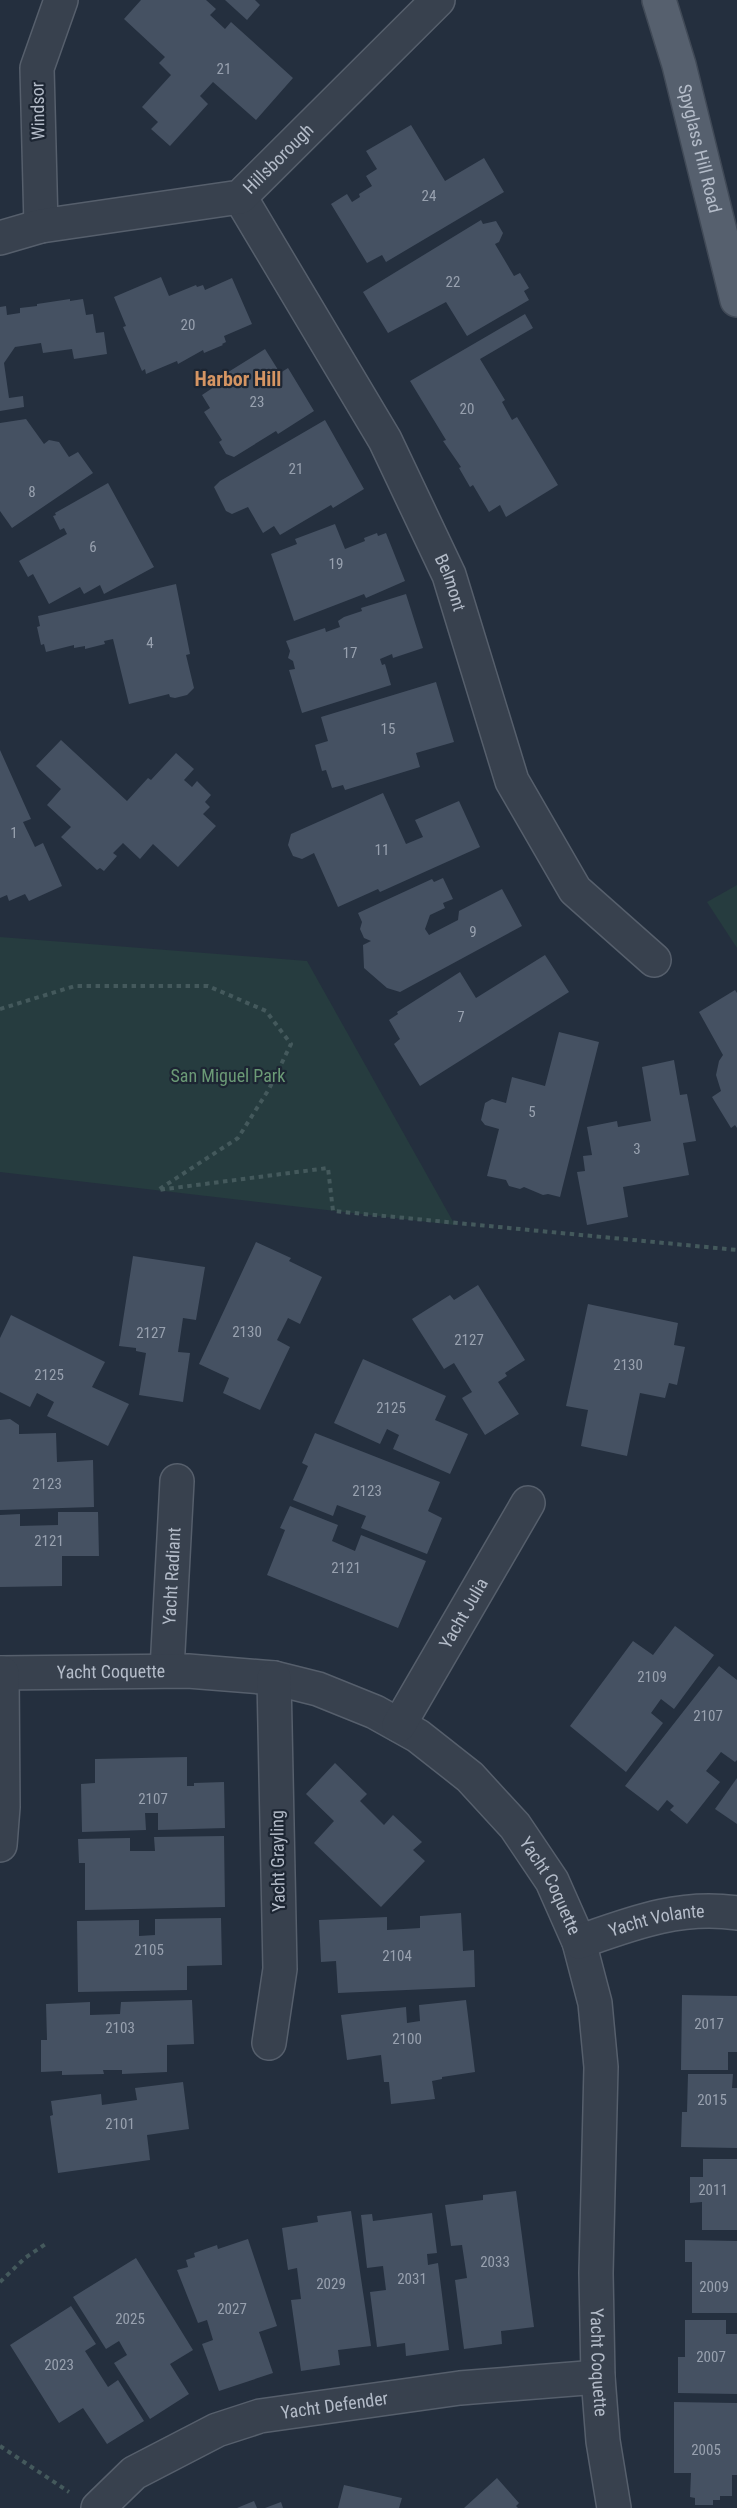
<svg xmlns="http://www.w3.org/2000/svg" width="737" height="2508" font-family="'Roboto Condensed',sans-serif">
<rect width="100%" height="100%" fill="#242f3e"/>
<!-- green -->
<g fill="#263c3f">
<polygon points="737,885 737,948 707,902"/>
<polygon points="0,937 307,961 455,1225 0,1172"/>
</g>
<!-- building -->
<g fill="#455162">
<polygon points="141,0 206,0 216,9 210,15 225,29 231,22 293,78 256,120 213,82 200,96 208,104 170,146 151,129 158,122 142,107 171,75 159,63 165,57 124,19"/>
<polygon points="225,0 255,0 260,5 247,20"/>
<polygon points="411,125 445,181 484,158 504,192 386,262 382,255 367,263 331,204 347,194 352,202 360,197 359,194 372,186 366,176 377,169 366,151"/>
<polygon points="481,220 483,224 496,221 503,233 499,242 495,244 514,276 520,273 529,288 524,291 529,300 467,336 446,302 388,333 363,292"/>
<polygon points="161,277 169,296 196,285 197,287 203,285 205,290 232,278 252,324 224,336 226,342 222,344 223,345 204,353 203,350 178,364 177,361 146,374 145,369 142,371 123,327 126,326 114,297"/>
<polygon points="70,299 70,301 83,299 86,315 93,314 96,333 104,332 107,354 74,359 72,349 43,353 41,343 15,347 4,363 9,398 23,396 24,407 0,411 0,307 6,306 7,315 20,313 20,308 37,306 37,304"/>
<polygon points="525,314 533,328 480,359 505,400 502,402 512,420 517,417 558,485 506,517 500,505 489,512 473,485 470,487 459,468 461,467 443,441 446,440 410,381"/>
<polygon points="265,349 280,373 288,368 314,411 278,434 276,431 234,457 226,454 219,442 222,440 204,412 210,408 202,395 220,383 217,379"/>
<polygon points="26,419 44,444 49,440 59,442 69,457 78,452 93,473 12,528 0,511 0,423"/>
<polygon points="325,420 364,489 333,508 331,505 280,535 274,526 263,533 248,507 232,514 226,511 214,487 220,481"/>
<polygon points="108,483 154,567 104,594 100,585 84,594 80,587 49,604 33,574 28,577 19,561 67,534 64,528 60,530 53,516 56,515 55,513"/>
<polygon points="335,524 345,549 365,541 364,538 377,533 378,536 386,533 405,581 366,598 364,594 294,621 271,554 297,544 295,539"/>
<polygon points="176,584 190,654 186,655 194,688 187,695 175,698 170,697 169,694 129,704 113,639 104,641 105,644 85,649 85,646 74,648 74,645 46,652 44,644 41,645 37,627 40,626 38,616"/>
<polygon points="406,594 423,648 393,658 392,654 380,659 382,665 385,664 391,685 302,713 289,670 295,669 293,661 288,658 290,651 286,641 325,628 326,632 340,627 338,621 344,617 362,611 361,608"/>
<polygon points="436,682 454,742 416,753 420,767 345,790 343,785 332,788 326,770 322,771 315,745 328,741 321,717"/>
<polygon points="61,740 127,801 148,778 151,780 176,753 194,769 184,780 192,787 197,781 211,795 205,802 210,807 203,814 216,826 178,867 153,844 140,859 123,843 113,853 117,856 104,871 100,868 97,870 61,837 71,827 47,805 61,789 36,766"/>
<polygon points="0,750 31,819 23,822 35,847 43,843 62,886 29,901 25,894 9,901 7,895 0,898"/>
<polygon points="383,793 406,844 423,837 415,820 459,801 480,847 380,892 378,889 338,907 314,853 302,859 293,856 288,845 291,834"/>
<polygon points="443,878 453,899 443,903 445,908 430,915 425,929 429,935 458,920 459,911 502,889 522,926 400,992 387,988 364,968 363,945 371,941 364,938 360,929 362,922 358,913 432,879 434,882"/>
<polygon points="545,955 569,992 420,1086 394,1044 400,1039 389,1020 398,1014 397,1012 460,972 476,998"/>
<polygon points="735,990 737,993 737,1128 735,1125 731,1128 712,1097 721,1091 716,1075 719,1061 723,1055 699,1012"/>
<polygon points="559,1032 599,1042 560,1197 548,1194 543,1195 524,1187 520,1189 509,1186 506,1180 487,1176 499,1129 485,1125 481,1120 485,1103 492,1099 506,1103 512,1077 545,1086"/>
<polygon points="674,1060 680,1095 687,1094 696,1141 683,1143 689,1175 623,1187 628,1217 587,1225 577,1172 585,1171 583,1156 592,1155 587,1127 617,1121 618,1127 651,1121 642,1067"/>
<polygon points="256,1242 291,1258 289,1261 322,1277 300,1324 288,1318 277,1340 290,1347 260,1410 223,1393 229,1378 199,1364"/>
<polygon points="133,1256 205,1267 196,1320 183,1318 178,1352 190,1353 183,1402 139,1395 146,1353 136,1351 136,1348 119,1346"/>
<polygon points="478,1285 525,1360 505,1373 507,1376 498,1382 519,1414 485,1435 462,1398 472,1392 454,1363 444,1369 412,1319 450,1295 454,1300"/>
<polygon points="588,1304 678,1323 674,1345 685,1347 677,1385 669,1383 665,1398 640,1393 627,1456 581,1446 588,1410 566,1406"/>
<polygon points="11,1315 105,1362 92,1387 129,1404 108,1446 47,1416 54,1402 37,1393 30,1407 0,1392 0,1338"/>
<polygon points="363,1359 446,1396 435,1420 468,1434 450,1474 393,1449 399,1435 387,1429 380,1444 334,1423"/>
<polygon points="10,1419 19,1425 19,1434 56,1433 57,1462 93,1460 94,1507 0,1510 0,1420"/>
<polygon points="315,1433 440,1482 428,1511 442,1518 427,1554 361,1528 366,1516 337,1505 333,1516 293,1500 308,1466 302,1463"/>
<polygon points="290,1506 338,1525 332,1541 355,1551 361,1535 426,1561 398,1628 267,1575 285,1530 280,1528"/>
<polygon points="58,1512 98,1512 99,1556 62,1556 62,1586 0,1587 0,1515 20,1514 20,1526 58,1525"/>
<polygon points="675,1626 714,1655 674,1709 661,1699 651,1713 663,1723 626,1772 570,1726 633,1641 653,1655"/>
<polygon points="719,1666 737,1680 737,1760 735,1762 721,1752 706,1771 720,1782 687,1824 670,1810 674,1806 667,1800 658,1811 625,1786"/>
<polygon points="187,1757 187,1786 194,1786 194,1783 224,1782 225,1828 158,1830 158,1813 145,1813 146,1830 82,1832 81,1784 95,1783 95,1759"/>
<polygon points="335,1763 367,1794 360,1801 384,1825 393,1815 422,1842 413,1850 425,1861 381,1907 314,1843 334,1821 306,1794"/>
<polygon points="737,1778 737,1824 715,1809"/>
<polygon points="224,1836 225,1907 85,1910 85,1863 79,1863 78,1839 130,1838 130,1851 155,1851 154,1837"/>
<polygon points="461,1913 463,1951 474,1950 475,1987 338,1993 336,1961 321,1962 319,1920 387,1917 387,1930 420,1928 420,1916"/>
<polygon points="221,1918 222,1965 187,1966 187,1990 78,1992 77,1921 139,1920 139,1936 155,1935 155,1919"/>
<polygon points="682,1995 737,1996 737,2052 728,2052 728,2070 681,2070"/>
<polygon points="192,2000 194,2044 167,2045 167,2072 122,2074 122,2070 103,2070 104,2074 62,2075 62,2071 41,2072 41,2040 47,2040 46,2004 90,2002 90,2015 120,2014 121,2002"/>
<polygon points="466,2000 475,2072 442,2077 442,2079 432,2081 435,2099 391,2104 389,2082 384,2082 381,2055 347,2060 341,2015 406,2007 407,2023 420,2021 419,2005"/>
<polygon points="688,2074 733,2074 732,2088 737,2088 737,2148 681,2147 682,2112 687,2112"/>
<polygon points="183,2082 189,2129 147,2135 150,2160 58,2173 50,2116 53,2115 51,2101 101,2094 102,2105 137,2100 135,2088"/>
<polygon points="703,2159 737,2159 737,2230 702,2230 702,2202 690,2203 690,2177 703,2177"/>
<polygon points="516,2191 534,2327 501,2331 502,2344 464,2349 455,2280 467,2278 462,2245 451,2246 445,2205 483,2200 483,2195"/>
<polygon points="351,2211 371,2346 338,2350 340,2365 301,2371 291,2300 301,2299 297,2268 288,2270 282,2228 318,2222 317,2216"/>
<polygon points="432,2213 437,2253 427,2254 428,2265 438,2263 449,2350 406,2356 405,2343 377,2347 370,2292 386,2290 383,2266 367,2268 361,2215 372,2214 373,2221"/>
<polygon points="248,2239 277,2326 259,2332 273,2373 219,2391 202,2344 213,2340 207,2320 198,2323 177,2270 188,2267 186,2260 195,2257 194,2253 217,2245 218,2249"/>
<polygon points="685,2240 737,2241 737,2313 692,2313 692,2262 685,2262"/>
<polygon points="136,2258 193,2350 170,2364 189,2394 150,2419 114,2363 127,2355 119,2341 106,2349 73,2297"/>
<polygon points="71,2306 96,2344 85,2351 108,2387 118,2380 144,2421 107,2444 83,2408 59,2423 10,2345"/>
<polygon points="685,2320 726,2320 726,2334 737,2334 737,2394 678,2393 678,2357 685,2357"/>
<polygon points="674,2402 737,2403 737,2475 732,2475 732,2496 720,2496 720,2500 713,2500 713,2505 695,2505 695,2498 690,2497 691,2473 674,2473"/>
<polygon points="497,2478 519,2503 516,2506 518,2508 464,2508"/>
<polygon points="344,2485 402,2498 399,2508 338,2508"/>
<polygon points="254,2501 257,2508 237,2508"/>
<polygon points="281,2502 283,2508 265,2508"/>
</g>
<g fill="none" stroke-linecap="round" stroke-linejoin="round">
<defs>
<g id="minor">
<path id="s1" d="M240 197 385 440 449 575 512 781 575 890 654 960"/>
<polyline points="41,226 37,68 61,0"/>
<path id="s2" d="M0 238 41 226 240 197 438 0"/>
<path id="s3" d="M167 1670 177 1481"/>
<path id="s4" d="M0 1673 188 1671 274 1678 318 1689 375 1712 418 1736 470 1777 515 1826 552 1881 579 1942 595 2003 601 2067 596 2273 598 2377 603 2441 614 2508"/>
<path id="s5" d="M399 1725 528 1503"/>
<polyline points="0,1845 3,1807 2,1673"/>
<path id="s6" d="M579 1942C633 1923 679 1905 737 1913"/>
<polyline points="269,2043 280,1969 274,1678"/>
<path id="s7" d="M98 2508 134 2473 217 2430 260 2416 460 2388 598 2377"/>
</g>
<g id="major">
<path id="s8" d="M659 0 679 65 737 300"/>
</g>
</defs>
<!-- minor casing -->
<use href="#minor" stroke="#565f6c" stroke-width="36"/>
<!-- major casing -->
<use href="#major" stroke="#414a57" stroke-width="36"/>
<!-- path -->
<g stroke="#44595c" stroke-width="4" stroke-dasharray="4.5 4.5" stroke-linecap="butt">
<polyline points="0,1009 75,986 208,986 266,1011 291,1044 269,1089 238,1138 158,1190 328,1168 333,1211 737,1250"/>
<polyline points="0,2282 25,2258 47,2243"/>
<polyline points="0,2446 69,2492"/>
</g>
<!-- minor -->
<use href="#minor" stroke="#38414e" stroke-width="33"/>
<!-- major -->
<use href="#major" stroke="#56606e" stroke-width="33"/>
</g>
<g text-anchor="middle" stroke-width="4.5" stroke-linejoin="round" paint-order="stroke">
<!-- number labels -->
<g font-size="15" fill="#98a1af">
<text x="224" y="74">21</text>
<text x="429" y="201">24</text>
<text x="453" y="287">22</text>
<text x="188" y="330">20</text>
<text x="257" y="407">23</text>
<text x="467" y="414">20</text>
<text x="296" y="474">21</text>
<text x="32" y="497">8</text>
<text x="93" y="552">6</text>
<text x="336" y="569">19</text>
<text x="150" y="648">4</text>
<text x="350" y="658">17</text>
<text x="388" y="734">15</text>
<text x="14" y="838">1</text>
<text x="382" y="855">11</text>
<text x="473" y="937">9</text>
<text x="461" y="1022">7</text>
<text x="532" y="1117">5</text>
<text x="637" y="1154">3</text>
<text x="247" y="1337">2130</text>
<text x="151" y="1338">2127</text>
<text x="469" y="1345">2127</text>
<text x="628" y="1370">2130</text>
<text x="49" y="1380">2125</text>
<text x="391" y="1413">2125</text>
<text x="47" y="1489">2123</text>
<text x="367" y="1496">2123</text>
<text x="49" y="1546">2121</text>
<text x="346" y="1573">2121</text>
<text x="652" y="1682">2109</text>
<text x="708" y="1721">2107</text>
<text x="153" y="1804">2107</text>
<text x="149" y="1955">2105</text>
<text x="397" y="1961">2104</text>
<text x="709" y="2029">2017</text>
<text x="120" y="2033">2103</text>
<text x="407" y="2044">2100</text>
<text x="712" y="2105">2015</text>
<text x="120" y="2129">2101</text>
<text x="713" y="2195">2011</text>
<text x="495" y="2267">2033</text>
<text x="412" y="2284">2031</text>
<text x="331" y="2289">2029</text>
<text x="714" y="2292">2009</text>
<text x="232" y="2314">2027</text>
<text x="130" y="2324">2025</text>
<text x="711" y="2362">2007</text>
<text x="59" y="2370">2023</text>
<text x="706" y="2455">2005</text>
</g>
<!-- street labels -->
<g font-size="18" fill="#b4bcc9" stroke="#1d2633">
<text transform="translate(38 111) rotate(-91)" y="6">Windsor</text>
<text dy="6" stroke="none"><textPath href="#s8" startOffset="154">Spyglass Hill Road</textPath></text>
<text dy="6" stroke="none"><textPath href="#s2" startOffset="298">Hillsborough</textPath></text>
<text dy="6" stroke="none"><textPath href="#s1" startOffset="440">Belmont</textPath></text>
<text dy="6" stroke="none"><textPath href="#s3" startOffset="94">Yacht Radiant</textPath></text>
<text dy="6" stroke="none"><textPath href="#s5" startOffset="129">Yacht Julia</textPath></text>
<text dy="6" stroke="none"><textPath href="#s4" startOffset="111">Yacht Coquette</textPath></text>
<text transform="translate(278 1861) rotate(-91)" y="6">Yacht Grayling</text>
<text dy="6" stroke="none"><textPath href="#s4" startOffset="633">Yacht Coquette</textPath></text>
<text dy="6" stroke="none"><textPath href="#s6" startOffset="81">Yacht Volante</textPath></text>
<text dy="6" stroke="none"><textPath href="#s4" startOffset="1119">Yacht Coquette</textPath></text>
<text dy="6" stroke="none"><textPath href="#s7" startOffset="264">Yacht Defender</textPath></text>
</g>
<!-- park labels -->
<g font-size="18" fill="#6b9a76" stroke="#1d2633">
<text x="228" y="1082">San Miguel Park</text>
</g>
<!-- neighbourhood labels -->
<g font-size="20" font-weight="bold" fill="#d59563" stroke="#1d2633">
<text x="238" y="386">Harbor Hill</text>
</g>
</g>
</svg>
